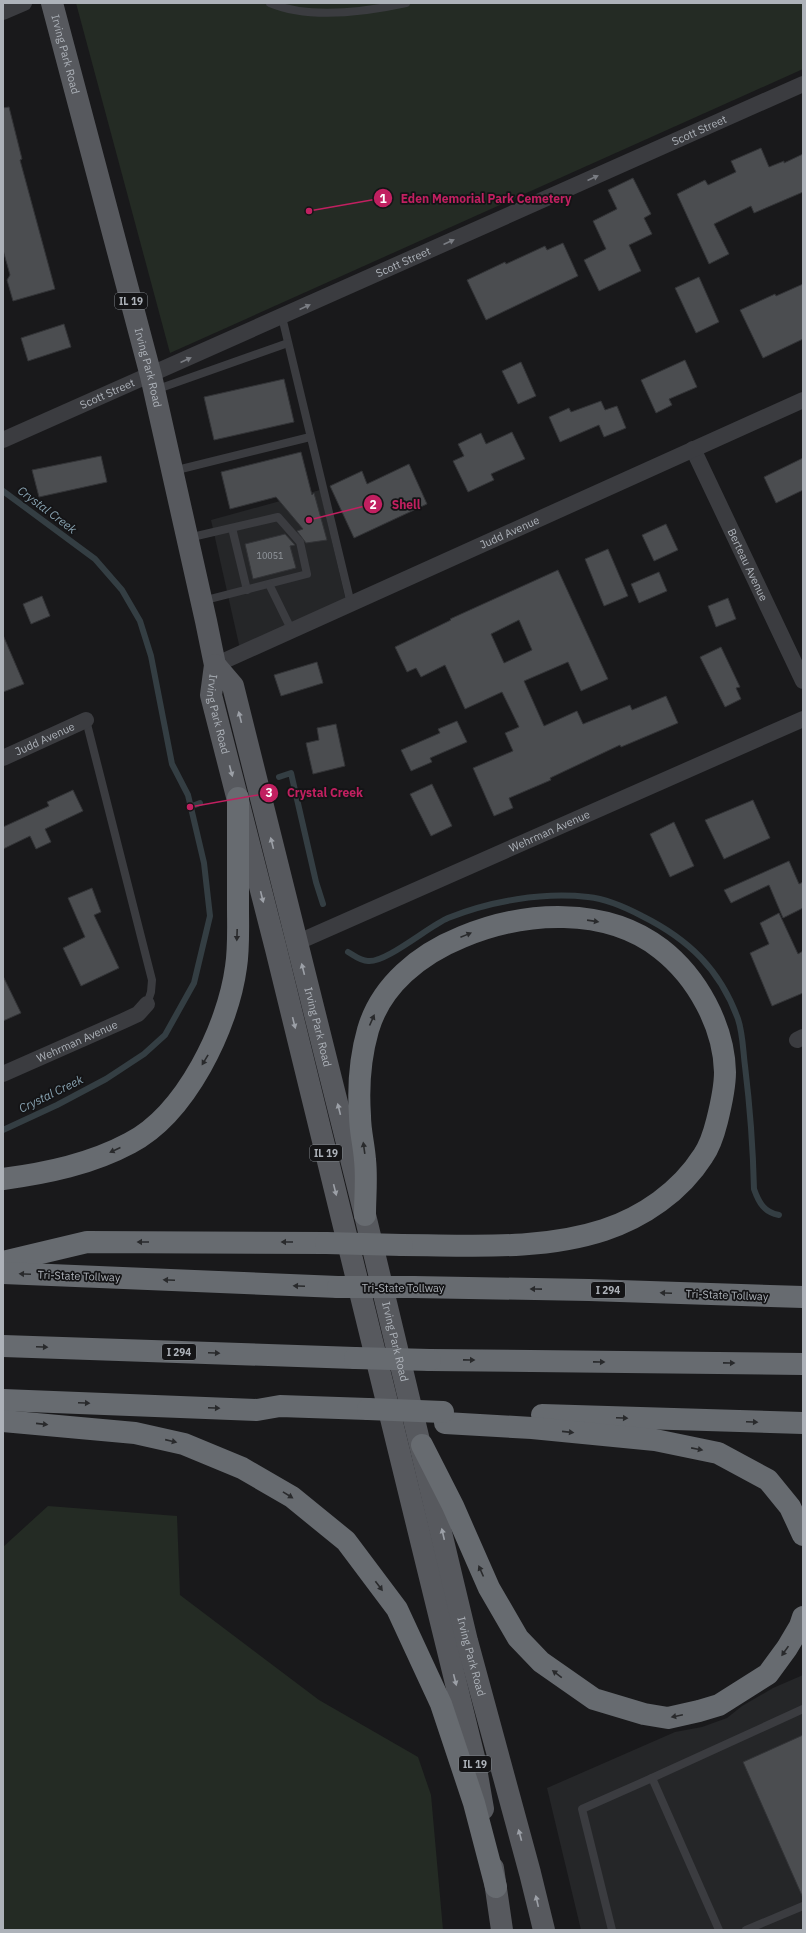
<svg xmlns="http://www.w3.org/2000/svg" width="806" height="1933" font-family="'IBM Plex Sans',sans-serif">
<rect width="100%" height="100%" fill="#19191b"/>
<!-- built -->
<g fill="#252628">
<polygon points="320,490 346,601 240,649 211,520"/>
<polygon points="803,1675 803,1930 581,1930 547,1788 675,1732 702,1727 727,1718 742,1706 773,1688"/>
</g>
<!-- green -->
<g fill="#242b24">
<polygon points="76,3 803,3 803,69 170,353"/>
<polygon points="48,1506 177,1516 180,1595 319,1700 418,1757 431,1795 443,1930 3,1930 3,1547"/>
</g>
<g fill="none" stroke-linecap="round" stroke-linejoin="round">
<!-- stream -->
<g stroke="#343e43" stroke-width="6">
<polyline points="3,491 95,559 122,590 140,621 151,656 172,764 188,795 204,863 210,916 194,983 165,1035 144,1054 106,1079 57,1105 3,1130"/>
<polyline points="279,777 291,773 316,882 323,904"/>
<polyline points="190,807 200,803"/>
<path d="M348 952C355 956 360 961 368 961 386 963 429 926 448 918 491 901 542 892 588 897 607 899 625 907 642 916 688 939 720 969 738 1019 743 1034 743 1051 745 1066 750 1107 753 1148 754 1189 759 1203 764 1212 779 1215"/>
</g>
</g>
<!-- building -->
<g fill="#4b4d50" stroke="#333437" fill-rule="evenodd">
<polygon points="9,107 22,159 20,160 55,289 13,301 7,280 10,275 3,250 3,108"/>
<polygon points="761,148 769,167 784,161 784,163 803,154 803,192 754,213 751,206 714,224 729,254 709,264 677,194 705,180 708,185 736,172 731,161"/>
<polygon points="633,178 651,214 644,218 652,234 629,245 641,271 599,291 584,260 606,249 593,221 617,209 608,190"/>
<polygon points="563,243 578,276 486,320 467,280 505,262 506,264 545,246 547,250"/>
<polygon points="699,277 719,322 696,333 675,288"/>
<polygon points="803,284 803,339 763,358 740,310 775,294 776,296"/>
<polygon points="64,324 71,347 28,361 21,338"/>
<polygon points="685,360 697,387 669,399 672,405 656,413 641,380"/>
<polygon points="521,362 536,396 518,404 502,371"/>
<polygon points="284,379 294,422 214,440 204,397"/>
<polygon points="601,401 605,410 617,406 626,428 604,437 599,425 560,442 549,417 569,408 571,412"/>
<polygon points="512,432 525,459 491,474 494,480 468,492 453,461 464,456 458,444 481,433 486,444"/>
<polygon points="301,452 312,495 314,493 327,540 306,543 297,531 303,529 276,497 230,509 221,472"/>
<polygon points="101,456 107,482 39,497 32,470"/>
<polygon points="803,458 803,490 776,503 764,477"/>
<polygon points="409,464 427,504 354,538 330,486 362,471 367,484"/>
<polygon points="666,524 678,550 654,561 642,535"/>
<polygon points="285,534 295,545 290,546 296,568 253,579 245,544"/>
<polygon points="608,549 628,596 604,606 585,559"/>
<path d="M558 570 608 679 581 691 568 662 524 681 544 726 577 711 583 724 630 705 632 710 666 696 678 723 621 747 620 745 550 778 551 780 509 798 513 808 494 816 473 768 513 751 505 733 519 727 502 692 465 709 445 665 421 677 416 668 407 672 395 647 451 620 450 619ZM519 620 532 650 504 663 491 634Z"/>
<polygon points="659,572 667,591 639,603 631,584"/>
<polygon points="42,596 50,616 31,624 23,604"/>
<polygon points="728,598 736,619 716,627 708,606"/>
<polygon points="3,635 24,684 3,692"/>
<polygon points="721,647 740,687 736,688 741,699 725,707 700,657"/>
<polygon points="317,662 323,683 281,696 274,675"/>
<polygon points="457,721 467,742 430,758 432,762 411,771 401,750 440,733 438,729"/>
<polygon points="336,724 345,766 313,774 306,743 319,740 317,728"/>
<polygon points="432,784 452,826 431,836 410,794"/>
<polygon points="73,790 83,811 45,829 51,842 36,849 30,836 3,849 3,827 49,806 47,802"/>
<polygon points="753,800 770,838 724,859 705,820"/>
<polygon points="674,822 694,866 670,877 650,834"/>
<polygon points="789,861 799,884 803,882 803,908 783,918 769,885 731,903 724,890"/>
<polygon points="92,888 101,912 94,915 119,968 81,986 63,948 85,937 68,898"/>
<polygon points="779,913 798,954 803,951 803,993 772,1006 750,953 769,944 760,923"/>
<polygon points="3,976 21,1013 3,1021"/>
<polygon points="803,1735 803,1898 743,1762"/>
</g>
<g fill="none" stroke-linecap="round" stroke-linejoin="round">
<!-- lane -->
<g stroke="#3b3c40" stroke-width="8">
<path d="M270 3C310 20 365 12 406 3"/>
<polyline points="282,317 351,604"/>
<polyline points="155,390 288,343"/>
<polyline points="173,471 310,437"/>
<polyline points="232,528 247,590"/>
<polyline points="188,538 278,517 300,542 307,574 202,601"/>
<polyline points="269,584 292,631"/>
<polyline points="86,720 152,980 151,992 147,1004"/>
<polyline points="652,1778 803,1709"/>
<polyline points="612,1930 582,1809 652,1778 719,1930"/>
<polyline points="746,1930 803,1906"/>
</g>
<!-- street -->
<g stroke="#3b3c40" stroke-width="16">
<polyline points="3,12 24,3"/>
<path id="s1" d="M3 440 803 84"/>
<path id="s2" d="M693 449 803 681"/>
<path id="s3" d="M215 665 803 400"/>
<path id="s4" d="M3 758 86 720"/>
<path id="s5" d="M296 943 803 719"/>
<polyline points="797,1040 803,1037"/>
<path id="s6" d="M3 1074 123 1021 138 1014 147 1004"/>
</g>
<!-- primary -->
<g stroke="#57595e" stroke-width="22">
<path id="s7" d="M52 3 151 376 206 621 215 665 211 695 276 949 474 1757 483 1809"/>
<path id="s8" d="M215 665 233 686 365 1215 467 1641 530 1873 544 1930"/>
<polyline points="493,1868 502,1930"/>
</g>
<!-- highway -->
<g stroke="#676b70" stroke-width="22">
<path d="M3 1179C47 1173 91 1164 130 1143 186 1114 228 1027 236 967 239 948 238 927 238 907 238 871 238 835 238 798"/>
<path d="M365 1215C365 1197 367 1178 365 1160 364 1145 360 1131 360 1116 358 1087 360 1058 368 1030 381 985 420 954 462 937 524 911 606 906 661 949 697 977 724 1026 725 1072 725 1088 721 1105 717 1121 714 1133 710 1146 703 1156 680 1192 643 1217 604 1230 540 1251 469 1245 402 1245"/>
<polyline points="3,1262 87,1242 326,1243"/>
<polyline points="3,1273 338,1287"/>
<polyline points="413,1287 589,1290 803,1297"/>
<polyline points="3,1346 355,1358"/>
<polyline points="430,1360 803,1364"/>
<polyline points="3,1400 257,1410 280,1406 368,1409"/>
<polyline points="542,1415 803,1423"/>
<polyline points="3,1421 135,1433 184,1444 242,1468 292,1497 346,1541 397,1609 441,1704 474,1803 496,1887"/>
<polyline points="445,1423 532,1428 655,1440 718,1453 768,1480 790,1507 803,1535"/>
<polyline points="422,1445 453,1506 489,1588 518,1638 541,1662 594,1699 644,1714 668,1718 699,1711 719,1705 768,1674 787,1648 800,1626 803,1617"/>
</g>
<!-- highway-bridge -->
<g stroke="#676b70" stroke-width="22">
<polyline points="326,1243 402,1245"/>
<polyline points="338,1287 413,1287"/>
<polyline points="355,1358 430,1360"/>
<polyline points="368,1409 443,1412"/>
</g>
</g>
<!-- one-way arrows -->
<defs><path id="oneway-solid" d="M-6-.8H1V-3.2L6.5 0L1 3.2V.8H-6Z"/></defs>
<g fill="#7a7d83">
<use href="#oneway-solid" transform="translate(593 178) rotate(-24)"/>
<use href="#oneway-solid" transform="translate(449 242) rotate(-24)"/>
<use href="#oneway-solid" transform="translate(305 307) rotate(-24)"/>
<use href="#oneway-solid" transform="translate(186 360) rotate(-24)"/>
</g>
<g fill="#9ca0a7">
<use href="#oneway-solid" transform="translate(240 717) rotate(-104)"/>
<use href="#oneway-solid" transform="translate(231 771) rotate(75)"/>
<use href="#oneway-solid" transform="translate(272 843) rotate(-104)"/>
<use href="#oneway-solid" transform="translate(262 897) rotate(76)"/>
<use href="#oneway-solid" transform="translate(303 969) rotate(-104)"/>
<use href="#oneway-solid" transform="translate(294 1023) rotate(76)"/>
<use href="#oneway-solid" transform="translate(339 1109) rotate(-104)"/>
<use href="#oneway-solid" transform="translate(335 1190) rotate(76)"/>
<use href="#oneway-solid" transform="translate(443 1534) rotate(-103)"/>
<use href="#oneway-solid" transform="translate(455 1680) rotate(76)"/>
<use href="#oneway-solid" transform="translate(520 1835) rotate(-105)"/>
<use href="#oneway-solid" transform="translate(537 1901) rotate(-103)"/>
</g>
<g fill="#292a2c">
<use href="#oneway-solid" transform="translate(593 921) rotate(8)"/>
<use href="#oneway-solid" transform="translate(237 935) rotate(92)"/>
<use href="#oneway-solid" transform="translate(466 935) rotate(-22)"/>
<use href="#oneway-solid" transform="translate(372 1020) rotate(-66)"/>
<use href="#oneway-solid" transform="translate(205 1060) rotate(121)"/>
<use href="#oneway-solid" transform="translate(364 1148) rotate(-98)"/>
<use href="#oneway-solid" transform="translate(115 1150) rotate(155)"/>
<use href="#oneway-solid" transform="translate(143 1242) rotate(-180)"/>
<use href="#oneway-solid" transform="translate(287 1242) rotate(-180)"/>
<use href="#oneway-solid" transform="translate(25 1274) rotate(-178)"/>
<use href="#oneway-solid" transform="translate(169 1280) rotate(-178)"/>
<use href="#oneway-solid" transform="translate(299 1286) rotate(-178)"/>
<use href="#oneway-solid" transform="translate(536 1289) rotate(-179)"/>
<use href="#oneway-solid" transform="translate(666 1293) rotate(-178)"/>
<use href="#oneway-solid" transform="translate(42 1347) rotate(2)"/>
<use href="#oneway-solid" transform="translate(214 1353) rotate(2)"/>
<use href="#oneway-solid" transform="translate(469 1360) rotate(1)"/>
<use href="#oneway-solid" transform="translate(599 1362) rotate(1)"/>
<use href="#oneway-solid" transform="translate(729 1363) rotate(1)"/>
<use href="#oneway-solid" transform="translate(84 1403) rotate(2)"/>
<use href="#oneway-solid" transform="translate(214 1408) rotate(2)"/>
<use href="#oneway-solid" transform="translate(622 1418) rotate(2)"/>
<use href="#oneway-solid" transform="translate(752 1422) rotate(2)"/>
<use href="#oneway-solid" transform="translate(42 1424) rotate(6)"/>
<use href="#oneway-solid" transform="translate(568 1432) rotate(6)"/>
<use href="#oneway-solid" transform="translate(171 1441) rotate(13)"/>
<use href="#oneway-solid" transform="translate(697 1449) rotate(11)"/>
<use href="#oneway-solid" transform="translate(288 1495) rotate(32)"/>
<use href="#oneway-solid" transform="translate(481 1571) rotate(-114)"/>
<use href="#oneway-solid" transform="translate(379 1586) rotate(53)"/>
<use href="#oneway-solid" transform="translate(785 1651) rotate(125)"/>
<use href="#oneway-solid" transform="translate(557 1674) rotate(-143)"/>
<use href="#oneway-solid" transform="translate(677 1716) rotate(168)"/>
</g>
<g text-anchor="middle" stroke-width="3.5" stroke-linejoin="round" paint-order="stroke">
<!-- number labels -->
<g font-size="9" fill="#94999f">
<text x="270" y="559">10051</text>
</g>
<!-- shield labels -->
<g fill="#141416" stroke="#7f8388" stroke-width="1">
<rect x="115" y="293" width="32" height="16" rx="3"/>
<rect x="310" y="1145" width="32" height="16" rx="3"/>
<rect x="591" y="1282" width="34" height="16" rx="3"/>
<rect x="162" y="1344" width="34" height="16" rx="3"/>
<rect x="459" y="1756" width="32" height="16" rx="3"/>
</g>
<g font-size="10" font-weight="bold" fill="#adb2b9">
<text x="131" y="305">IL 19</text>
<text x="326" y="1157">IL 19</text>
<text x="608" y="1294">I 294</text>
<text x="179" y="1356">I 294</text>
<text x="475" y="1768">IL 19</text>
</g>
<!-- street labels -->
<g font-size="11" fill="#adb2b9" stroke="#141416">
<text dy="4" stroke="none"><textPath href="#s7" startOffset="53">Irving Park Road</textPath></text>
<text dy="4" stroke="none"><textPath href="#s1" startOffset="762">Scott Street</textPath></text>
<text dy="4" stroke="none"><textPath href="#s1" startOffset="438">Scott Street</textPath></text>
<text dy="4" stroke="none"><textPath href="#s7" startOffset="377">Irving Park Road</textPath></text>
<text dy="4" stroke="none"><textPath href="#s1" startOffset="114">Scott Street</textPath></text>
<text dy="4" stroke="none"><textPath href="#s3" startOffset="323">Judd Avenue</textPath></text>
<text dy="4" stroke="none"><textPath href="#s2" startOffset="128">Berteau Avenue</textPath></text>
<text dy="4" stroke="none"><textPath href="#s7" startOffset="732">Irving Park Road</textPath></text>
<text dy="4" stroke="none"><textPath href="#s4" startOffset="46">Judd Avenue</textPath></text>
<text dy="4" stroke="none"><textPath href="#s5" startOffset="277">Wehrman Avenue</textPath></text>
<text dy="4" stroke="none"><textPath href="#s8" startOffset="379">Irving Park Road</textPath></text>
<text dy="4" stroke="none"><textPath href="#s6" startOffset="81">Wehrman Avenue</textPath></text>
<text transform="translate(79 1276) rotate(2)" y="4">Tri-State Tollway</text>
<text x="403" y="1292">Tri-State Tollway</text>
<text transform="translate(727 1295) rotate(2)" y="4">Tri-State Tollway</text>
<text dy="4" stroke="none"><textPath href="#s8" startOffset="703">Irving Park Road</textPath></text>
<text dy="4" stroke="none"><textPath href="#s8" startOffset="1027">Irving Park Road</textPath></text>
</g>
<!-- water labels -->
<g font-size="12" font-style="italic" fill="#88a2b0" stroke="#141416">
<text transform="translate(47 510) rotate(37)" y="4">Crystal Creek</text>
<text transform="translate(51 1094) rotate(-26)" y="4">Crystal Creek</text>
</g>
</g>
<!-- callouts -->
<path fill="none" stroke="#c12060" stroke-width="1.5" d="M309 211L383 198M309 520L373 504M190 807L269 793"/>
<g fill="#c12060" stroke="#141416" stroke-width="1.5">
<circle cx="309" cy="211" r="4"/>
<circle cx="309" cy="520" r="4"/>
<circle cx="190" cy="807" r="4"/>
<circle cx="383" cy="198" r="10"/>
<circle cx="373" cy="504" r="10"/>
<circle cx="269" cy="793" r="10"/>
</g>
<g font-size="12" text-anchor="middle" font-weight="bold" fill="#fff">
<text x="383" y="203">1</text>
<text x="373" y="509">2</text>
<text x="269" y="797">3</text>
</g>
<g font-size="12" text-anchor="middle" font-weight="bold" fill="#c12060" stroke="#141416" stroke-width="3.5" stroke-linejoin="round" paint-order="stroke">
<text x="486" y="203">Eden Memorial Park Cemetery</text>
<text x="406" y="509">Shell</text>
<text x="325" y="797">Crystal Creek</text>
</g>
<!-- border -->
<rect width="806" height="1933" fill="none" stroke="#adb2b9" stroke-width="8"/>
</svg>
